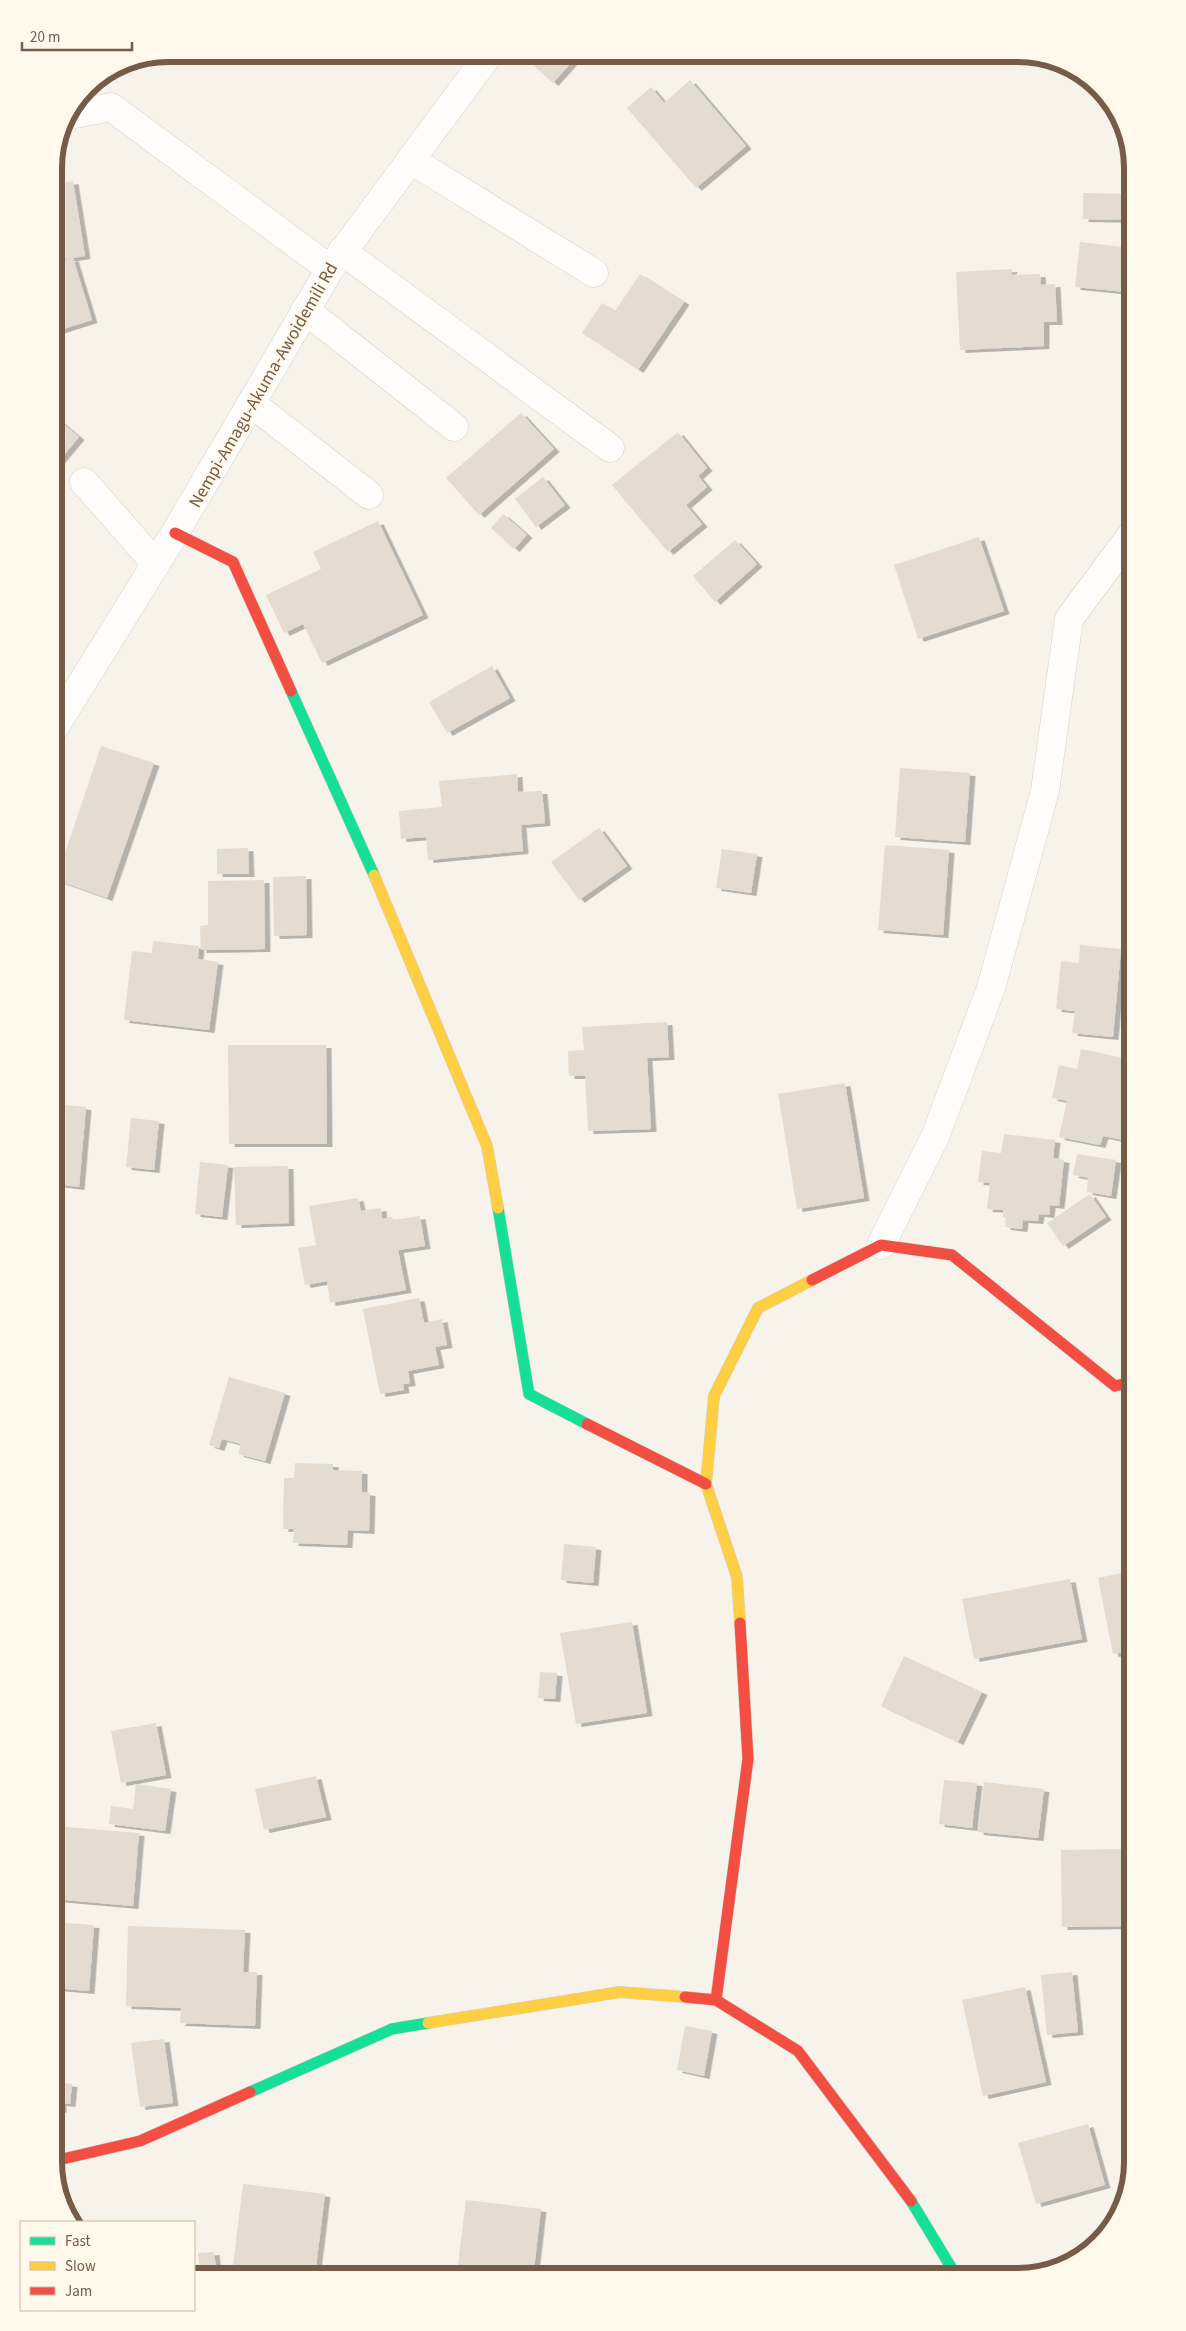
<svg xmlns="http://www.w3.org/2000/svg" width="1186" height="2331" font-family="'Source Sans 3',sans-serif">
<defs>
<filter id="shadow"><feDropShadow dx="5.5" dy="3" stdDeviation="0" flood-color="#0004"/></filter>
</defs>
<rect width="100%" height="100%" fill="#f7f3ea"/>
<!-- building -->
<g fill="#e4dbd1" filter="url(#shadow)">
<polygon points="521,54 579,54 553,83"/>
<polygon points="690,80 746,146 696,188 627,108 651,87 664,103"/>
<polygon points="73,181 85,256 54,261 54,184"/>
<polygon points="1083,193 1132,194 1132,220 1083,219"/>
<polygon points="1080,242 1131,248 1126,292 1075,287"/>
<polygon points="73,258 92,320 54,332 54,264"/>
<polygon points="1012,269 1011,275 1040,274 1041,285 1055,284 1057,322 1044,322 1044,346 960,350 956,272"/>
<polygon points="640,274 684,302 638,370 582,333 602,303 615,311"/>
<rect x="1130" y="297" width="2" height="66"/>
<polygon points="521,413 554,449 479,515 446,478"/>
<polygon points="54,416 79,437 54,467"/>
<polygon points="678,432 707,468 698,476 707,487 686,505 702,524 668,552 612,485"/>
<polygon points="543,477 565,505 536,527 515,499"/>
<polygon points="503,514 527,535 514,549 491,528"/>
<polygon points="378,521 423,615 322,663 303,624 284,633 266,595 321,569 313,552"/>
<polygon points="979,537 1004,611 918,639 894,565"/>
<polygon points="735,540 757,564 715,602 693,576"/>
<polygon points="492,666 510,698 447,733 429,702"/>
<polygon points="101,746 154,763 107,898 56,880"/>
<polygon points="900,768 970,773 965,842 895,837"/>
<polygon points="517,774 518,792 542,791 545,823 521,825 523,851 428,860 426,837 401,839 399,811 442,807 439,781"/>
<polygon points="599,828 627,866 579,900 551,862"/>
<polygon points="885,845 949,850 943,935 878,930"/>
<polygon points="248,848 249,874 217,874 217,849"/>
<polygon points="722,849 757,854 751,893 716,888"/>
<polygon points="306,876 307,935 274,936 273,877"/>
<polygon points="264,880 265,949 201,950 200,926 208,925 208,881"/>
<polygon points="153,941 199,946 198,959 218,962 209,1030 124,1020 132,951 152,953"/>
<polygon points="1080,945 1121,949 1113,1037 1072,1033 1075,1011 1056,1009 1061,961 1079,963"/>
<polygon points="667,1022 669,1057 647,1058 651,1129 588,1131 585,1076 569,1076 568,1051 584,1050 582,1027"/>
<polygon points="228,1045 326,1045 327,1144 229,1144"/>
<polygon points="1081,1049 1132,1060 1132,1096 1123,1140 1103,1136 1100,1145 1059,1137 1067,1101 1052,1098 1059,1065 1077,1069"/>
<polygon points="845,1083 864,1198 797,1209 778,1094"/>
<polygon points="54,1104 86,1107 79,1187 54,1184"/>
<polygon points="131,1118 159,1121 154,1170 126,1167"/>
<polygon points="1004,1134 1055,1140 1053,1158 1064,1160 1059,1206 1050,1205 1049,1215 1039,1214 1038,1221 1023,1220 1022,1229 1005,1227 1006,1218 1003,1217 1003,1210 987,1209 990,1183 978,1182 982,1151 1001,1153"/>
<polygon points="1077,1154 1116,1160 1111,1196 1087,1192 1088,1178 1073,1175"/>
<polygon points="200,1162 228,1165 222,1217 195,1214"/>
<polygon points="288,1166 289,1223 236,1225 234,1167"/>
<polygon points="1090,1194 1106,1217 1063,1246 1047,1223"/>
<polygon points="358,1198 361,1211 381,1208 382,1219 392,1217 393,1220 420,1216 425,1246 398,1250 406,1290 330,1303 327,1281 305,1285 298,1248 316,1245 309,1206"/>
<polygon points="419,1298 424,1323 442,1319 447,1345 435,1347 439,1365 408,1371 410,1383 403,1384 404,1390 380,1394 363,1309"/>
<polygon points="229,1377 285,1393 265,1461 238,1454 241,1444 222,1439 219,1448 209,1445"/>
<polygon points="295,1463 333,1464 333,1470 362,1471 362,1492 370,1493 369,1531 348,1530 347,1545 293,1543 294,1529 283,1529 284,1478 294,1478"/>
<polygon points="564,1544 596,1547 593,1583 561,1580"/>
<polygon points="1132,1571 1132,1650 1113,1654 1098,1578"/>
<polygon points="1070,1579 1082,1639 974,1659 962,1599"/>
<polygon points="632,1622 647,1713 576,1724 560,1633"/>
<polygon points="904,1656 982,1692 958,1742 881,1706"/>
<polygon points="540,1672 557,1673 555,1699 538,1698"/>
<polygon points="156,1723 166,1775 121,1783 111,1731"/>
<polygon points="316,1776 326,1817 264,1830 255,1789"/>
<polygon points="944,1780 977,1783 972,1828 939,1824"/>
<polygon points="984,1782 1044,1789 1038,1838 978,1832"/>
<polygon points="136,1784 171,1789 165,1831 109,1824 111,1806 133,1809"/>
<polygon points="56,1826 139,1833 133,1906 54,1899"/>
<polygon points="1125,1849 1126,1926 1062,1927 1061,1850"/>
<polygon points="54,1922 94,1925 89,1991 54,1988"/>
<polygon points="128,1926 245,1930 243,1972 257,1972 255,2026 180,2023 181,2008 126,2006"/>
<polygon points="1072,1972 1078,2032 1047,2035 1041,1975"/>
<polygon points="1025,1987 1046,2082 983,2096 962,2000"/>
<polygon points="685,2026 712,2031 704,2076 677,2070"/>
<polygon points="164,2039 173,2103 140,2107 131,2043"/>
<polygon points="54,2082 72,2084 70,2104 61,2103 61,2110 57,2109 56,2114 54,2114"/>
<polygon points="1088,2124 1105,2185 1036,2204 1018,2143"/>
<polygon points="243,2184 325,2194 315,2275 233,2265"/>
<polygon points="466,2200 541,2209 533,2277 494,2277 457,2273"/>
<polygon points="214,2252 217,2277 200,2277 198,2253"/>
</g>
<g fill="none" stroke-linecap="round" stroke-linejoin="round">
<defs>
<g id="street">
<polyline points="69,115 111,107 330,269"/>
<polyline points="411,160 594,273"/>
<polyline points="342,251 610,448"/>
<polyline points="305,310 454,427"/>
<polyline points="251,403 369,495"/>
<polyline points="84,482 156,564"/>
<polyline points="54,728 175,533 330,269 489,54"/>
<polyline points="881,1245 935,1137 991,988 1045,791 1069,619 1132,534"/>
</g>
<g id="fast">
<polyline points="291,691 374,875"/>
<polyline points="498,1208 529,1394 587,1424"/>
<polyline points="250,2092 392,2029 428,2023"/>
<polyline points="911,2201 957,2277"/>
</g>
<g id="slow">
<polyline points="374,875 487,1146 498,1208"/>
<polyline points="740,1623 737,1577 706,1484 714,1396 758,1308 812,1280"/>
<polyline points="428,2023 620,1992 685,1997"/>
</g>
<g id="jam">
<polyline points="175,533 233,562 291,691"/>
<polyline points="812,1280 881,1245 952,1255 1115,1386 1132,1382"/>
<polyline points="587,1424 706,1484"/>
<polyline points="685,1997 716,2000 798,2051 911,2201"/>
<polyline points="716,2000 748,1759 740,1623"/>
<polyline points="54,2161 140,2141 250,2092"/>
</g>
</defs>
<!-- street casing -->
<use href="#street" stroke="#d6cfc7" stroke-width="29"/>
<!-- fast casing -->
<use href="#fast" stroke="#d6cfc6" stroke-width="12"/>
<!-- slow casing -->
<use href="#slow" stroke="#d6cfc6" stroke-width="12"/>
<!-- jam casing -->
<use href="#jam" stroke="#d6cfc6" stroke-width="12"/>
<!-- street -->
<use href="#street" stroke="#fefdfc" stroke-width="28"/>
<!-- fast -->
<use href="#fast" stroke="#16e098" stroke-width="11"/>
<!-- slow -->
<use href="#slow" stroke="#ffcf43" stroke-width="11"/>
<!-- jam -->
<use href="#jam" stroke="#f24e42" stroke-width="11"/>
</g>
<g text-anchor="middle" stroke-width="4.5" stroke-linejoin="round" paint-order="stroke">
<!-- street labels -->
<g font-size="18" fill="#765b49" stroke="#fff8eb">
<text transform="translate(263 385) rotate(-60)" y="6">Nempi-Amagu-Akuma-Awoidemili Rd</text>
</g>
</g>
<!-- crop -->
<path d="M0 0H1186V2331H0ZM168 62H1018A106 106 0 0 1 1124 168V2162A106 106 0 0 1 1018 2268H168A106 106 0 0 1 62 2162V168A106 106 0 0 1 168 62Z" fill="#fff8eb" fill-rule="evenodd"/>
<path fill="none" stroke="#765b49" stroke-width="6" d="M168 62H1018A106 106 0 0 1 1124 168V2162A106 106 0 0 1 1018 2268H168A106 106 0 0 1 62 2162V168A106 106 0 0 1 168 62Z"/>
<!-- legend -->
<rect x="20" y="2221" width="175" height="90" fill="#fff8eb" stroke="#c8b9aa"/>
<rect x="30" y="2237" width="25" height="8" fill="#16e098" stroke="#c8b9aa"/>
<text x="65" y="2246" font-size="15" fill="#765b49">Fast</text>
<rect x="30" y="2262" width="25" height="8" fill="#ffcf43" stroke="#c8b9aa"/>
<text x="65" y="2271" font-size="15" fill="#765b49">Slow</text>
<rect x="30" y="2287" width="25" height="8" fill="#f24e42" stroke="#c8b9aa"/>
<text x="65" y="2296" font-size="15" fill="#765b49">Jam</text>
<!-- scale -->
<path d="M22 42v8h110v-8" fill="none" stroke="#765b49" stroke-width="2.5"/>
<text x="30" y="42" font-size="15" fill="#765b49" stroke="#fff8eb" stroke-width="4" paint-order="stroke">20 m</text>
</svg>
